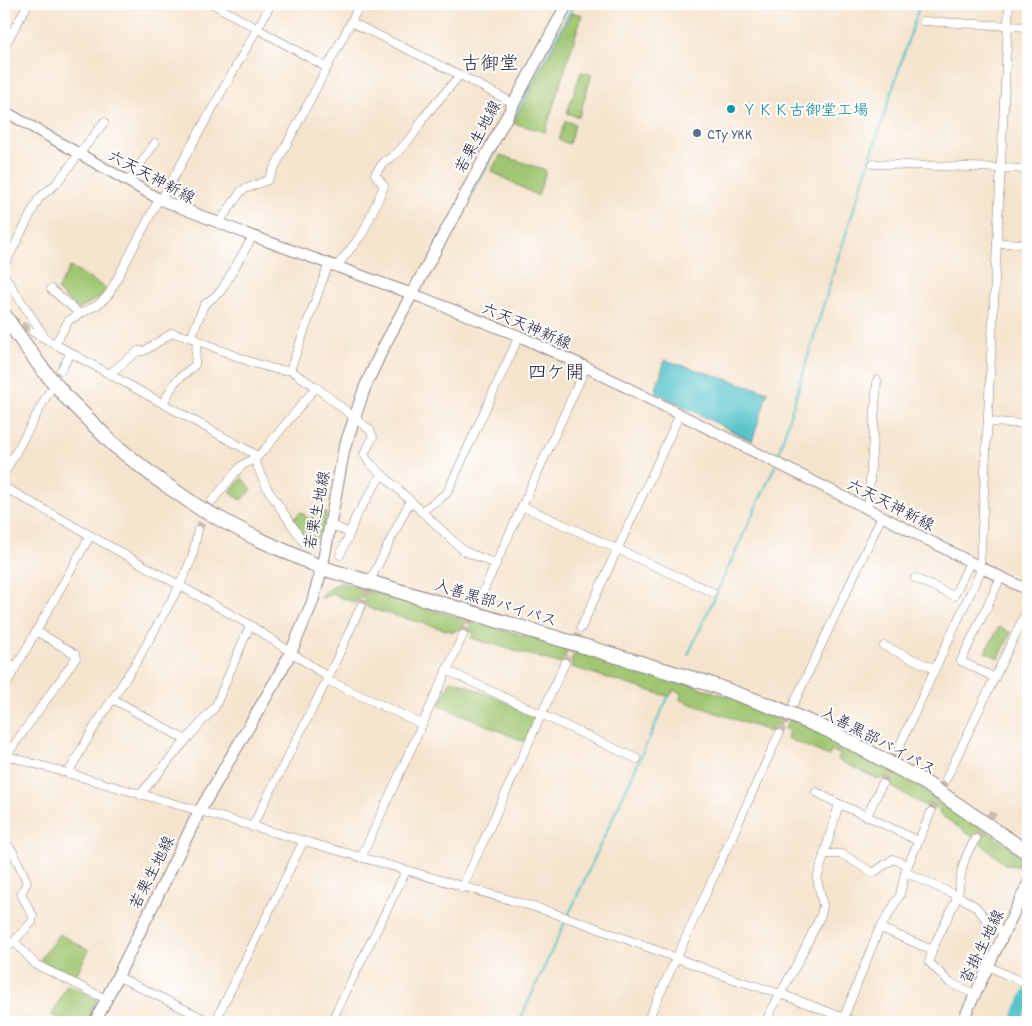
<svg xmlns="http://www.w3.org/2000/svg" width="1032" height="1026" font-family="Dekko,'Klee One',sans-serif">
<rect width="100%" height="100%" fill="#fff"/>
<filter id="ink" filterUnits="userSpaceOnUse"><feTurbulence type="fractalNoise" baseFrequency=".02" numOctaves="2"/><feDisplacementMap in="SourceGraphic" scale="10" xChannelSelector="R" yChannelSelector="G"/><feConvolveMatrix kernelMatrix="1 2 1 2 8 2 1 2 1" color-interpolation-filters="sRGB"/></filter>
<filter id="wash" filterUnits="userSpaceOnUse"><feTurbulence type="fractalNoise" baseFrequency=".0096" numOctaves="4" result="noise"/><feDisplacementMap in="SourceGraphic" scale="20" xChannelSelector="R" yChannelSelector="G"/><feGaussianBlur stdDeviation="1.12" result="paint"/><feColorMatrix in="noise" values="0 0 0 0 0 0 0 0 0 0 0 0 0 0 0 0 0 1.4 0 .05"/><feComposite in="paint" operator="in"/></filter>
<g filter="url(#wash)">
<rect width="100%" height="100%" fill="#f5e4cd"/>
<!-- green -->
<g fill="#a0c671" stroke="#617456">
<polygon points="572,12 582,15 545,132 513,123"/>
<polygon points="581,72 592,74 579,117 567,113"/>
<polygon points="565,121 575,124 569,144 559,140"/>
<polygon points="500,155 546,170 538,196 491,171"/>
<polygon points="70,267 106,288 101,296 78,310 57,290"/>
<polygon points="242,478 252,490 241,500 231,493 232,489"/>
<polygon points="320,511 327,513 321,535 306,543 299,528 293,519 301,512 309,519"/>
<polygon points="340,582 467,620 462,630 458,629 454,632 368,608 364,604 366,600 360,598 356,603 332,594 321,598 324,592"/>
<polygon points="472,622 569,647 562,664 558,663 471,638 474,632 468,631"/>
<polygon points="999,627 1011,633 999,658 985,652"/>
<polygon points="576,649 736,699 784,717 776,733 771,732 680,700 681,693 674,690 670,696 663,695 572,667 571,661"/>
<polygon points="454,680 537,716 525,742 440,705 450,682"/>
<polygon points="790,719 833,739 924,789 1026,858 1027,867 1006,865 979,842 981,838 976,834 973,837 939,814 940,810 929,804 927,807 887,784 888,780 882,777 880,780 838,760 840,754 832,751 829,756 787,738 789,731 784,729"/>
<polygon points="59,934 89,950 74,979 40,960"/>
<polygon points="67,985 97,999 87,1022 67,1022 52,1015"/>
</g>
<!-- water -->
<polygon fill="#56c4ca" stroke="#3c7382" points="665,360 768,392 752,441 655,392"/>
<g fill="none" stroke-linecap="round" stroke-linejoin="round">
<!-- stream -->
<g stroke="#56c4ca" stroke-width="2">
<polyline points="455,226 574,4"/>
<polyline points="777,459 831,280 920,4"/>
<polyline points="688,655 775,466"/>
<polyline points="568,916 668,697"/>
<polyline points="519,1022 566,920"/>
</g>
<!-- river -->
<polyline stroke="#56c4ca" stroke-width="11" points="1015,1022 1028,994"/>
</g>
</g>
<g filter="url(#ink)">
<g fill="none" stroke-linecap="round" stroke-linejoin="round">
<!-- street-tunnel -->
<g stroke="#cbbdb0" stroke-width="8" stroke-dasharray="8 4" stroke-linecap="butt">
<polyline points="11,319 33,332"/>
<polyline points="198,530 212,501"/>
<polyline points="361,606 372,580"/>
<polyline points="463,635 480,598"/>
<polyline points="565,663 581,628"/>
<polyline points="779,734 794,703"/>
<polyline points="882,784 899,747"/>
<polyline points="931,812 946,779"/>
<polyline points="976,839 994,811"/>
</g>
<defs>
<g id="street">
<polyline points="213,4 326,67"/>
<polyline points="360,4 351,22 460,75 513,103"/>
<polyline points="923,21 1028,27"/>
<polyline points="4,47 28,4"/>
<polyline points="873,164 1028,169"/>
<polyline points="128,182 155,143"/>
<polyline points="161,200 271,4"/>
<polyline points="218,224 242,190 268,180 351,22"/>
<polyline points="997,243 1028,244"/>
<polyline points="4,266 39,198 56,184 104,122"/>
<polyline points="337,266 363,233 384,186 375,174 383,163 397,153 414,134 424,117 460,75"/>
<polyline points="4,275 44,336"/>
<polyline points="51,289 80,314"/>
<polyline points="33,332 258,456"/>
<polyline points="197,340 191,338 204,305 221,291 253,236"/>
<polyline points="55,344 69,320 99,304 109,294 159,199"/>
<polyline points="61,370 71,353"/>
<polyline points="109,374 138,351 144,351 172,333 191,338"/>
<polyline points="316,387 290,370 329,263"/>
<path d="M163 403 175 382 195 365 197 340C216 348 273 374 290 370"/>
<polyline points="988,422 1028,424"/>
<polyline points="254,459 267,488 304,543"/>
<polyline points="4,474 49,392"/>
<polyline points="4,487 250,625 325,675 327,680 422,724"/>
<polyline points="212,501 241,466 258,456 265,449 316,387 370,430 373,437 364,454 368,461 464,551 496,564"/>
<polyline points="522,506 712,592"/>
<polyline points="868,509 877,380"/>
<polyline points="421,512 447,493 519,336"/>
<polyline points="331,525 350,533 355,518 382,474"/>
<polyline points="340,555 350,533"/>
<polyline points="980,567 997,243 1009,4"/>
<polyline points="373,575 410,501"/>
<polyline points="915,578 954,596 970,562"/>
<polyline points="480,598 586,367"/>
<polyline points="581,628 680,414"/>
<polyline points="884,646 935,669 899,747"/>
<polyline points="4,660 16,667 4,688"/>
<polyline points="16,667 90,536"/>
<polyline points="935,669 982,568"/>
<polyline points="446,670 637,759"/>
<polyline points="995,678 961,661 1001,577"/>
<polyline points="113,699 186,740 215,707 250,625"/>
<polyline points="794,703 882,516"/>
<polyline points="4,755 538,908 583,923 730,978 781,994 855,1022"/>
<polyline points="6,756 76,658 75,654 36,631"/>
<polyline points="68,773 92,731 137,661 179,587 192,558 198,530"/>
<polyline points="946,779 1028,608"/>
<polyline points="140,795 186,740"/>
<polyline points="839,804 867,816 882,784"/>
<polyline points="867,816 918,841"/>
<polyline points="252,827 327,680 361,606"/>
<polyline points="4,840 13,852 27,882 21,894 33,916 32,922 14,941"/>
<polyline points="824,854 842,854 873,873 893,859 908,865"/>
<polyline points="361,858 463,635"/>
<path d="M905 872 958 896C961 873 962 858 976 839"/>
<polyline points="462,888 565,663"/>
<polyline points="881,928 932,950 958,896 975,906 991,925 1004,933"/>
<polyline points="4,949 14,941 35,964 106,999"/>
<polyline points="932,950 929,962 950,983 975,994"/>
<polyline points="988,966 1028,985"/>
<polyline points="117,976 211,1022"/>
<polyline points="215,1022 303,842"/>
<polyline points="331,1022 406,871"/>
<polyline points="647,1022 779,734"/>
<polyline points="765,1022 799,960 821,915 823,906 817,879 839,804 816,792"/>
<polyline points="842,1022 878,932 900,895 905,872 931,812"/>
</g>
<g id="secondary">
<polyline points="4,111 159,199 247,234 423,298 519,336 586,367 868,509 980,567 1028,590"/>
<polyline points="962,1022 1028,883"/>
</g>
<polyline id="primary" points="95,1022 199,812 276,680 291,652 312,603 322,568 344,449 365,387 383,348 567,4"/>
<polyline id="highway" points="4,315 40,366 68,399 113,444 156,478 201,509 256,538 322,568 707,683 773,707 828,730 924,782 1028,853"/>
</defs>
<!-- street casing -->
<use href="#street" stroke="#8c8384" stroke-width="9"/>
<!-- secondary casing -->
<use href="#secondary" stroke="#8c8384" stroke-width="12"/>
<!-- primary casing -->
<use href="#primary" stroke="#8c8384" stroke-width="13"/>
<!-- highway casing -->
<use href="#highway" stroke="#8c8384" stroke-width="16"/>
<!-- street -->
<use href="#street" stroke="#fff" stroke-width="8"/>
<!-- secondary -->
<use href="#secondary" stroke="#fff" stroke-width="10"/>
<!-- primary -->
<use href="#primary" stroke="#fff" stroke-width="11"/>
<!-- highway -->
<use href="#highway" stroke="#fff" stroke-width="14"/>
</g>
</g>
<!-- markers -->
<circle fill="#0f9aa8" stroke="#fff" stroke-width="2" cx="731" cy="109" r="5"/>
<circle fill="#5c6f8a" stroke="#fff" stroke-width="2" cx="697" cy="133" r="5"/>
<g text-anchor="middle" stroke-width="4" stroke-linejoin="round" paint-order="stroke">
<!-- culture labels -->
<g font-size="16" fill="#0d838f" stroke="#fff" text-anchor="start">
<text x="741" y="115">ＹＫＫ古御堂工場</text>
</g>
<!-- service labels -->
<g font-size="16" fill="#4e5e75" stroke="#fff" text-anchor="start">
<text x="707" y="139">CTy YKK</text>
</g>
<!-- street labels -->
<g font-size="16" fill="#22223b" stroke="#fff">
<text transform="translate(477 136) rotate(-62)" y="6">若栗生地線</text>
<text transform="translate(152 176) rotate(28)" y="6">六天天神新線</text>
<text transform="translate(527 325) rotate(23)" y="6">六天天神新線</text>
<text transform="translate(891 504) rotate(27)" y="6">六天天神新線</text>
<text transform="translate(316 510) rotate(-79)" y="6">若栗生地線</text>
<text transform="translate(496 602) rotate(17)" y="6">入善黒部バイパス</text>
<text transform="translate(879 740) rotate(28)" y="6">入善黒部バイパス</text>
<text transform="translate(151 872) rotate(-63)" y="6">若栗生地線</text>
<text transform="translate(981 946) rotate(-64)" y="6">沓掛生地線</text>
</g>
<!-- quarter labels -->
<g font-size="19" fill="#22223b" stroke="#fff">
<text x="490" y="69">古御堂</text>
<text x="556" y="378">四ケ開</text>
</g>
</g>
<!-- margin -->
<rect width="1032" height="1026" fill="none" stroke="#fff" stroke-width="20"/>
</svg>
